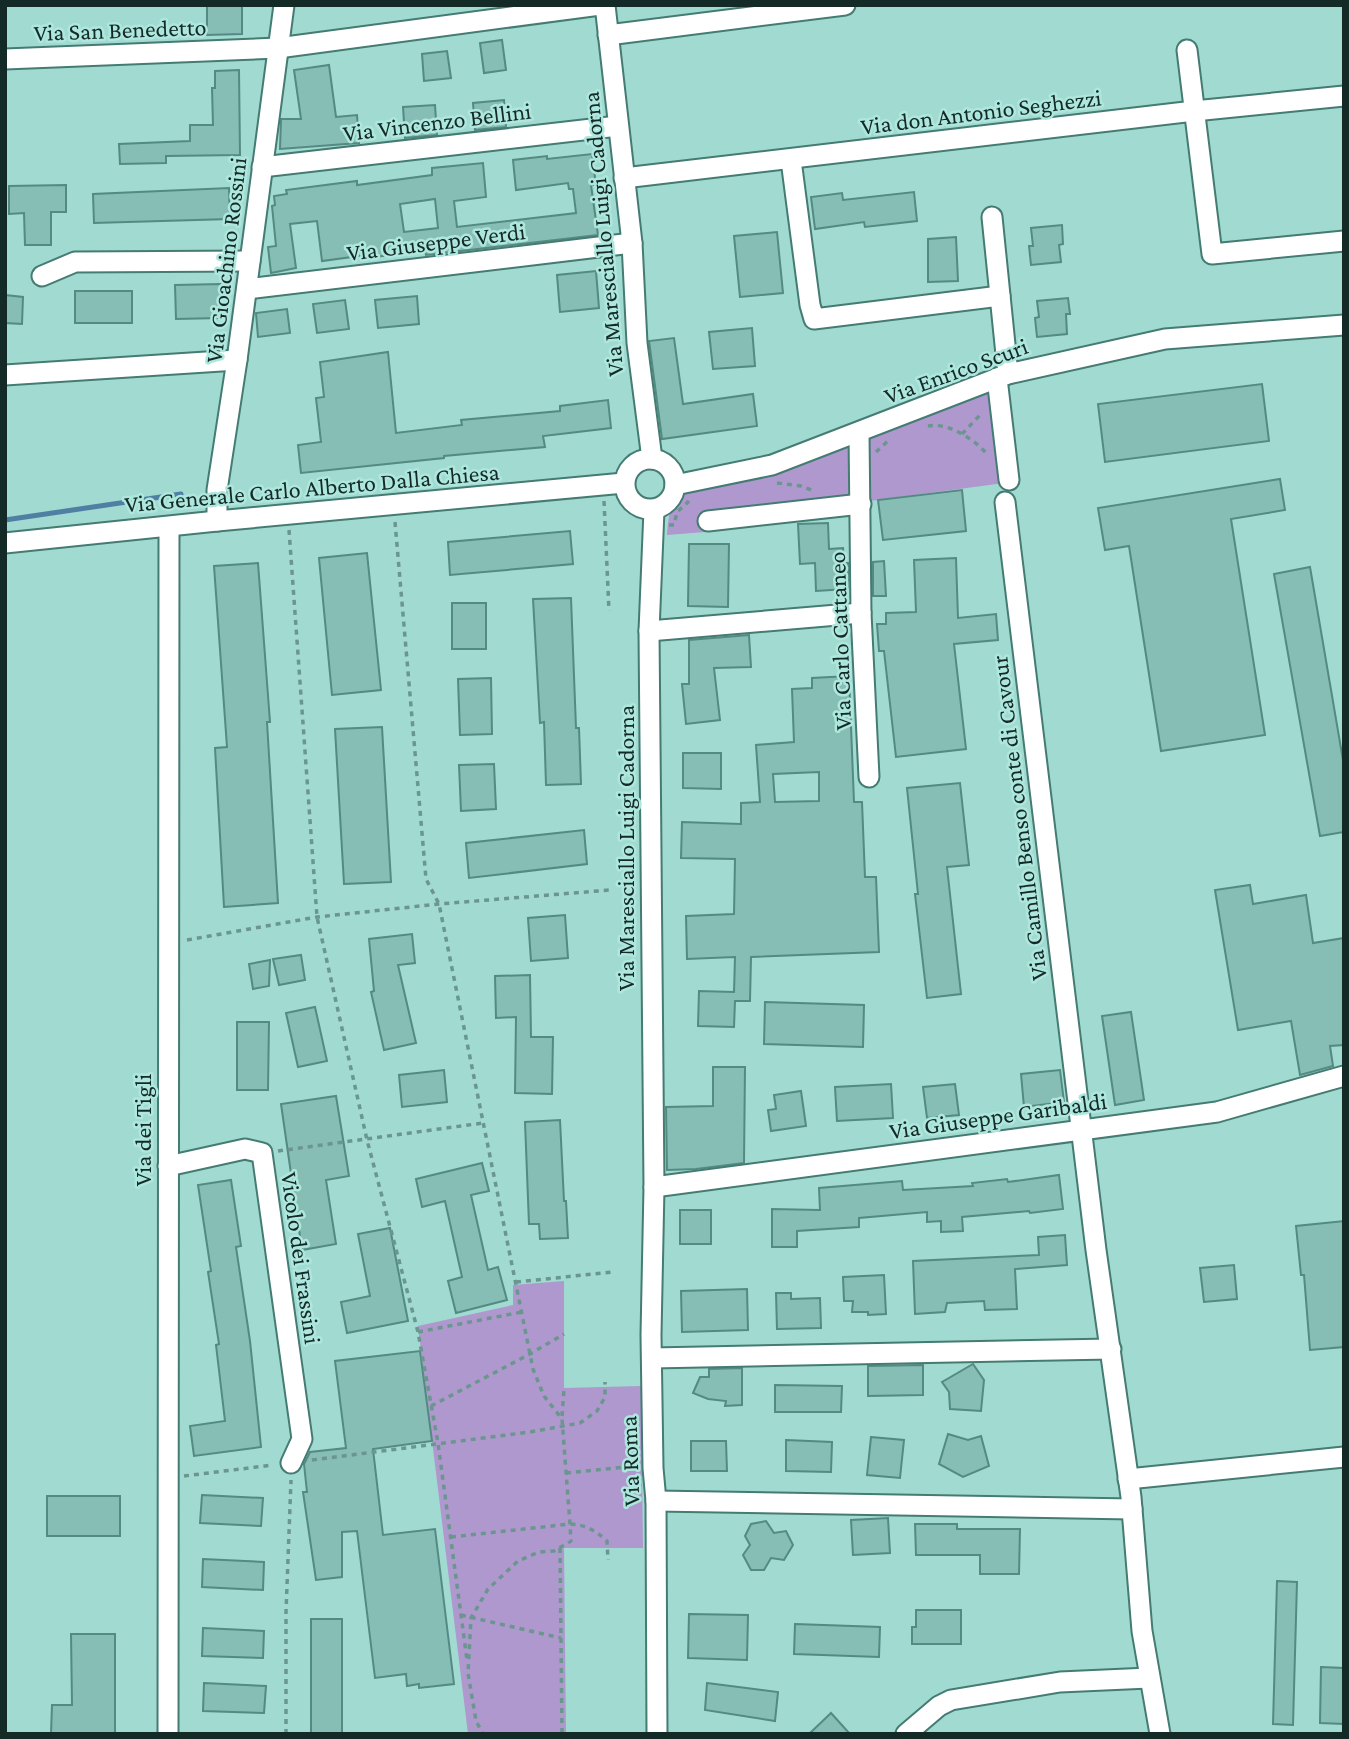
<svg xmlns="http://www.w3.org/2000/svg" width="1349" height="1739" font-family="'Crimson Pro',serif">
<rect width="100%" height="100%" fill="#a1dad1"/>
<!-- green -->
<g fill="#af98ce">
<path d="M994 388 1004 483 870 501V494L705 515V532L667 535C669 505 672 500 700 486Z"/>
<polygon points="564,1281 564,1388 641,1386 643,1548 564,1548 566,1734 468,1734 418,1326 513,1305 513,1285"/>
</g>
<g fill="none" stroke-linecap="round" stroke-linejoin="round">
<!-- stream -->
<polyline stroke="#4f7fa2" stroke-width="5" points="5,520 181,494"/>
</g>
<!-- building -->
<g fill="#86bdb5" stroke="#538a82" stroke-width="2" fill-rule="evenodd">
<polygon points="207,5 242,5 242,34 207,35"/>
<polygon points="502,40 506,70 484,73 480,43"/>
<polygon points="447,51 451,78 424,81 422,54"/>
<polygon points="329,65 336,117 357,115 359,143 280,149 281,119 301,119 294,70"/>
<polygon points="239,70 240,155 166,156 166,163 120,164 119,144 190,141 190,125 213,125 212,88 215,88 215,71"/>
<polygon points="504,100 506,127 475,130 473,103"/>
<polygon points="435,105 437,135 405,138 403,107"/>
<path d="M592 154 596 185H591L598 235 426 255 425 251 375 257 374 254 322 261 317 221 290 224 296 268 271 273 268 247 276 246 272 206 275 205 274 196 287 194 286 190 357 181V185L432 175V168L483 163 486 197 454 201 457 227 576 213 573 189H569L568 183 516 190 513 160 547 156V159ZM435 199 438 228 404 232 400 204Z"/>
<polygon points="66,185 66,212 51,212 51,245 25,245 24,213 9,214 9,186"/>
<polygon points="229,188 230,219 94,223 93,194"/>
<polygon points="914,192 917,221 865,227 864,222 815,229 811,197 842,193 843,200"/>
<polygon points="1062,225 1063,244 1059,245 1061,262 1031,265 1029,246 1033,246 1031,228"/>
<polygon points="777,232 783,293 740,297 734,236"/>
<polygon points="956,237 958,281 928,282 928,239"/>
<polygon points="596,271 599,308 560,312 557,275"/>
<polygon points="221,284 221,318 176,319 175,285"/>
<rect x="75" y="291" width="57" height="32"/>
<polygon points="5,295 23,297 22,324 5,323"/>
<polygon points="417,296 419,324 378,328 375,300"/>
<polygon points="1068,298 1070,314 1066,314 1067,334 1037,337 1035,318 1039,317 1037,301"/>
<polygon points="345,300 349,329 317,333 313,304"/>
<polygon points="287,309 290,333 258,337 256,313"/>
<polygon points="752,328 755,366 713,369 709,332"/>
<polygon points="674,338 683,404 753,394 757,426 662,439 649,341"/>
<polygon points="388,352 396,433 462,425 461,420 560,411 560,406 608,400 611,428 543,436 545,447 444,456 444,458 301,473 298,445 321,442 316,398 324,397 320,362"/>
<polygon points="1262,384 1269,441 1105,462 1098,404"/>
<polygon points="1280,479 1285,510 1231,519 1265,735 1161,751 1129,546 1105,550 1098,508"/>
<polygon points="962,490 966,531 883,540 878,500"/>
<polygon points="828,523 829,549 843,548 844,563 848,563 848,589 816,591 815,563 800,564 798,524"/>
<polygon points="570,531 573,564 450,575 448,542"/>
<polygon points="689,544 729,544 728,607 688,606"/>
<polygon points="367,553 381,690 332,695 319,558"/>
<polygon points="956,558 958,618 996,614 998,640 954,644 966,749 896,757 884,651 879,651 877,624 886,624 886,613 916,612 914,560"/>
<polygon points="884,561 886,596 873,596 873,562"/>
<polygon points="258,563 270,722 267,722 278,903 224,907 215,748 227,747 214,566"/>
<polygon points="1310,567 1344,766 1344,832 1320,836 1274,574"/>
<polygon points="571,598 576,728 579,728 581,784 546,785 544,722 540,723 533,599"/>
<rect x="452" y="603" width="34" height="46"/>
<polygon points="749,635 751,667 714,668 720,720 686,724 682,684 689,684 689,640"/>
<path d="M849 676 854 802H862L865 877H876L879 952 751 957 750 1001H735L734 1027 698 1026 699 991 734 992 735 957 687 959 686 916 734 914 735 859 681 858 682 822 741 824V803L760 802 756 745 794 742 792 689 812 688V678ZM819 772V801L775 802 773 774Z"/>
<polygon points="491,678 492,734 460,735 458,679"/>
<polygon points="382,727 391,882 344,884 335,729"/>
<polygon points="683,753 721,753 721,789 683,788"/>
<polygon points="494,764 496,809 461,811 459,765"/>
<polygon points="960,783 969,865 947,867 961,994 927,998 915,894 918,894 907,788"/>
<polygon points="584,830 587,864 469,878 466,843"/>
<polygon points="1250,885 1253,904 1306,895 1313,943 1344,938 1344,1045 1330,1046 1333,1066 1300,1075 1291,1021 1238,1030 1215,890"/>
<polygon points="565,915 568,958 531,961 528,918"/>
<polygon points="412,934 415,963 398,965 416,1043 384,1050 371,992 374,991 369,939"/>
<polygon points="301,955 305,980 279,985 273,959"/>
<polygon points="270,960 269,986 253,989 249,964"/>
<polygon points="530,975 531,1037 553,1037 552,1094 515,1093 516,1017 496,1018 495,976"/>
<polygon points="765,1002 864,1005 863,1047 764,1044"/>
<polygon points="315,1007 327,1061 298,1067 286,1013"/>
<polygon points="1131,1012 1144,1100 1115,1105 1102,1016"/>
<polygon points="237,1022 269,1022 268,1090 237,1090"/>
<polygon points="713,1067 745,1067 744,1163 696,1169 667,1170 666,1107 713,1106"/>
<polygon points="444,1070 447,1102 402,1107 399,1075"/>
<polygon points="1060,1070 1064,1102 1024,1107 1021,1074"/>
<polygon points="891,1084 893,1118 837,1121 835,1087"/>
<polygon points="955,1084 959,1115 927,1118 923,1087"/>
<polygon points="801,1091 806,1126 771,1131 768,1110 776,1109 774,1095"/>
<polygon points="336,1096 349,1176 326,1180 336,1244 302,1250 281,1104"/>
<polygon points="560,1120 564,1201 566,1201 568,1238 540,1239 539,1224 529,1224 525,1122"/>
<polygon points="482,1163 489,1191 471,1195 488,1270 498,1267 507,1300 456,1313 448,1281 462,1277 445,1201 422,1207 416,1179"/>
<polygon points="1059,1175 1063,1209 1030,1213 1029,1211 962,1217 963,1231 941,1232 941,1221 927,1222 927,1212 859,1218 859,1227 797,1231 797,1247 772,1247 772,1209 820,1210 819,1188 902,1181 903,1190 973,1186 972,1183 1007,1179 1008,1182"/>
<polygon points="231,1180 241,1246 236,1247 250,1341 261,1447 194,1456 190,1426 225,1421 216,1345 219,1344 208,1272 211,1271 198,1185"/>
<rect x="680" y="1210" width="31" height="34"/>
<polygon points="1344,1221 1344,1347 1310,1350 1304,1275 1301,1275 1296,1226"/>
<polygon points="390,1228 408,1321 347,1333 341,1302 370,1296 358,1234"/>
<polygon points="1065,1235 1067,1265 1015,1269 1017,1309 985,1310 984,1301 947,1303 945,1312 915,1314 913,1261 1039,1255 1038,1237"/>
<polygon points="1234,1265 1237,1299 1204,1302 1200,1268"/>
<polygon points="884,1275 886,1314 868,1315 868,1312 852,1312 853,1301 844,1301 843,1277"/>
<polygon points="747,1289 748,1330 682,1332 681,1291"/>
<polygon points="776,1293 791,1293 791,1299 820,1298 821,1328 777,1329"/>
<polygon points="420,1351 432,1441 373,1449 383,1535 435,1529 454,1684 419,1688 419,1684 407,1686 406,1674 375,1678 357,1531 342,1532 342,1577 316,1580 303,1492 307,1492 304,1464 310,1452 346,1448 335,1361"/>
<polygon points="973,1364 984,1380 981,1411 950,1409 949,1392 942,1382"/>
<polygon points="923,1365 923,1395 868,1396 868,1366"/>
<polygon points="742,1368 742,1405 725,1406 726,1401 708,1399 693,1393 700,1377 709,1377 709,1369"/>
<polygon points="775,1385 842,1386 841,1412 775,1412"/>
<polygon points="948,1434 968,1440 981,1436 989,1466 963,1477 939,1464"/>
<polygon points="871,1437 904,1440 900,1478 867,1475"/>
<polygon points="786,1440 832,1442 831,1472 786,1471"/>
<polygon points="691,1441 726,1441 727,1471 691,1471"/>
<polygon points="202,1495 263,1498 261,1526 200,1523"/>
<rect x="47" y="1496" width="73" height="40"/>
<polygon points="888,1518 890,1553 853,1555 851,1520"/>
<polygon points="766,1521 774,1533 786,1531 793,1545 784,1560 771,1558 764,1570 751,1570 743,1555 750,1545 745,1536 751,1524"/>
<polygon points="915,1524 957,1524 957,1529 1020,1529 1019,1574 980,1574 980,1555 916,1555"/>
<polygon points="203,1559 264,1562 263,1590 202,1587"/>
<polygon points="1277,1581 1297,1582 1293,1725 1273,1724"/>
<polygon points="916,1610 961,1610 961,1644 912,1644 912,1627 916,1627"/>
<polygon points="689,1614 748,1615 747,1660 688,1658"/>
<rect x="311" y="1619" width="31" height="115"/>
<polygon points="795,1624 880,1627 879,1657 794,1654"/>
<polygon points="203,1628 264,1631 263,1658 202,1656"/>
<polygon points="71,1634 115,1634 115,1734 51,1734 52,1705 72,1705"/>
<polygon points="1321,1667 1344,1668 1344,1724 1320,1723"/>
<polygon points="204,1683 266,1686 264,1713 203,1711"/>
<polygon points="707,1683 778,1692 775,1721 705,1710"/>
<polygon points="831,1713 850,1734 809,1734"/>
</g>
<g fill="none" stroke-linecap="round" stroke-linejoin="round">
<defs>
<g id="street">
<polyline points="605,5 632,243 637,343 652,459"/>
<polyline points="608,35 845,5"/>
<polyline points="1187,50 1212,254 1344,241"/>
<polyline points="5,59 278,48 600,5"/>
<polyline points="791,160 810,305 814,319 1000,296"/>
<polyline points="262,167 618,126"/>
<polyline points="624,178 1194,111 1344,96"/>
<polyline points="992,217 1008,374"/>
<polyline points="42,276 75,262 250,261"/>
<polyline points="247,289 632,243"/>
<polyline points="5,375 237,360"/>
<polyline points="997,378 1009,480"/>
<polyline points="859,433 861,613 869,777"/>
<circle cx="650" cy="484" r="25"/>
<polyline points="675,485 772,465 1008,374 1165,339 1344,325"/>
<polyline points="1005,502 1096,1250 1131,1497 1142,1631 1160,1734"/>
<polyline points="654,510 649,631 654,1187 651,1335 653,1468 656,1501 657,1734"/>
<polyline points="217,521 217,490 237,360 284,5"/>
<polyline points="708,521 861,504"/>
<polyline points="5,543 217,521 624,483"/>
<polyline points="649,631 861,613"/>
<polyline points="168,1166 245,1149 262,1153 302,1439 291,1463"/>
<polyline points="654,1187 1217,1112 1344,1076"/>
<polyline points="652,1358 1111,1349"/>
<polyline points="1128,1479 1344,1457"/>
<polyline points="656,1501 1132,1509"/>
<polyline points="168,1734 169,527"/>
<polyline points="906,1734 939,1706 951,1700 1060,1682 1149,1678"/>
</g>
</defs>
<!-- street casing -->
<use href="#street" stroke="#447b73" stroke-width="23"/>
<!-- path -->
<g stroke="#6b968f" stroke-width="3.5" stroke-dasharray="5 5" stroke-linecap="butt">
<path d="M928 426C949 422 975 440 988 455"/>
<polyline points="962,434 982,413"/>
<polyline points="876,452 889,440"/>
<polyline points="777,483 801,486 814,491"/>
<polyline points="604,501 609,611"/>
<polyline points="395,522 426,879 439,904 533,1369 544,1396 562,1419 570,1524 571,1541 554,1551 539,1552 518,1561 488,1589 471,1618 468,1673 476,1721 483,1734"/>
<polyline points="669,525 674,525 677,512 689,501"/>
<polyline points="289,530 317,917 367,1140 418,1332 438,1443 467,1660"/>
<polyline points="187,940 317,917 439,904 610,890"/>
<polyline points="278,1151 483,1123"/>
<polyline points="516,1282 613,1272"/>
<polyline points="418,1332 522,1312"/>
<polyline points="431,1406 530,1354 564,1334"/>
<polyline points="562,1416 564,1389"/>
<polyline points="312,1460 530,1432 580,1423 597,1411 605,1397 605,1382"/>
<polyline points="566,1473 637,1466"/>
<polyline points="184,1476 273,1465"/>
<path d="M451 1537 570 1524C586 1525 595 1530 607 1541L608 1560"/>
<polyline points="560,1548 562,1734"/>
<polyline points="461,1615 561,1638"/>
<polyline points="286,1734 286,1612 291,1480"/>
</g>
<!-- street -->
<use href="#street" stroke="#fff" stroke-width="19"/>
</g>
<g text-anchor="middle" stroke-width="5" stroke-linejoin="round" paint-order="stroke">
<!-- street labels -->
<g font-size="24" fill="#142a27" stroke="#aee7de">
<text transform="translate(120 30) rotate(-2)" y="8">Via San Benedetto</text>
<text transform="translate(981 112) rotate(-7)" y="8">Via don Antonio Seghezzi</text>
<text transform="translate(437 122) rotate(-7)" y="8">Via Vincenzo Bellini</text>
<text transform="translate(603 234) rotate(-95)" y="8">Via Maresciallo Luigi Cadorna</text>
<text transform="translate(436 242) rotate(-7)" y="8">Via Giuseppe Verdi</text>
<text transform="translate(226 260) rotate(-83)" y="8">Via Gioachino Rossini</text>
<text transform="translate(956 371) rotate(-20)" y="8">Via Enrico Scuri</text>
<text transform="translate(312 488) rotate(-5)" y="8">Via Generale Carlo Alberto Dalla Chiesa</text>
<text transform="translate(840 641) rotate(-92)" y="8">Via Carlo Cattaneo</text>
<text transform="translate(1019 818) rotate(-97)" y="8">Via Camillo Benso conte di Cavour</text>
<text transform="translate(626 848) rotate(-90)" y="8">Via Maresciallo Luigi Cadorna</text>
<text transform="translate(998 1116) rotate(-8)" y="8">Via Giuseppe Garibaldi</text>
<text transform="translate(143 1130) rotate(-90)" y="8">Via dei Tigli</text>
<text transform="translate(301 1258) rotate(82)" y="8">Vicolo dei Frassini</text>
<text transform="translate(630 1461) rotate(-92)" y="8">Via Roma</text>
</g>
</g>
<!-- border -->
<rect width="1349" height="1739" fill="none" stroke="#142a27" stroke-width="14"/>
</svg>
